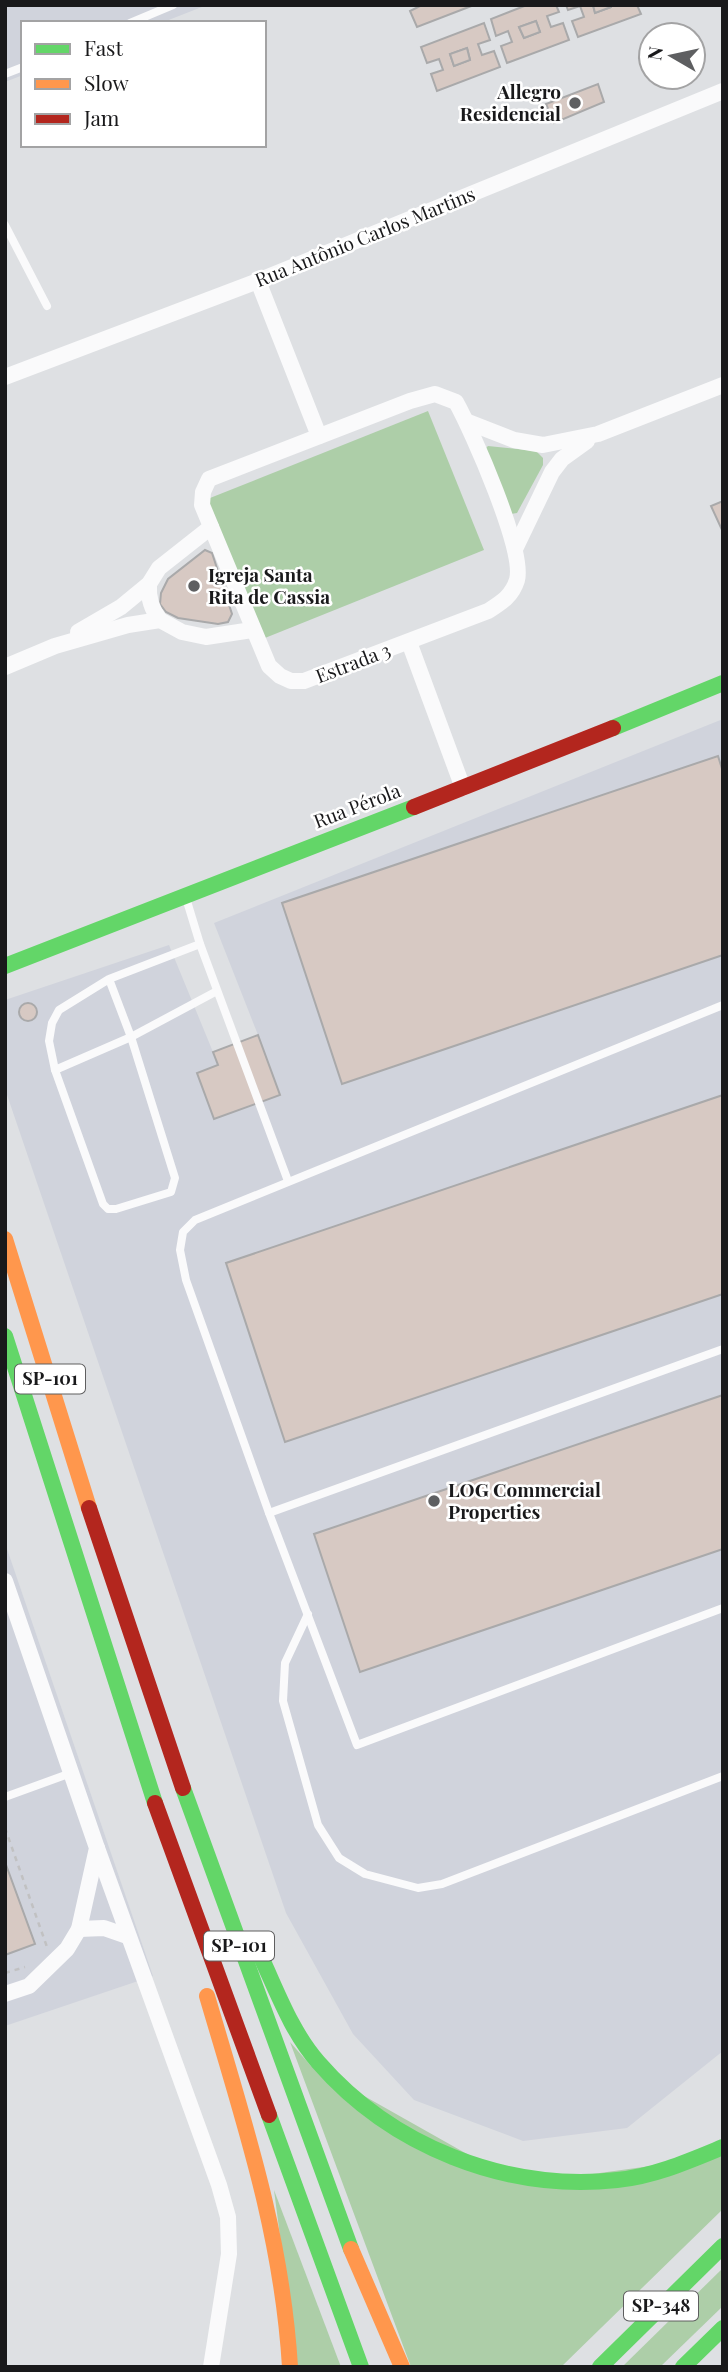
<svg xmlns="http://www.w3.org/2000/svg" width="728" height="2372" font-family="'Playfair Display',serif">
<rect width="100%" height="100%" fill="#dee0e3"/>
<!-- built -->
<g fill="#d0d3dc">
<polygon points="5,5 207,5 161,23 23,23 23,75 5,82"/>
<polygon points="723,719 723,2051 627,2128 523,2141 414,2100 353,2034 286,1913 5,1089 5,1000 169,945 213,1052 258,1035 214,923"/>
<polygon points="5,1543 153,1976 5,2026"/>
</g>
<!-- green -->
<g fill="#adcea8">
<polygon points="428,411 484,550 260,640 205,500"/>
<polygon points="488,446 536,451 543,458 543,465 517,513 511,514 486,448"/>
<polygon points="290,2042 311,2066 520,2184 723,2156 723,2209 561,2367 411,2367"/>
<polygon points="274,2190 341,2367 297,2367"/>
<polygon points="723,2268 723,2306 660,2367 622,2367"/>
</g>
<!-- building -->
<g fill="#d7c9c3" stroke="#a9a9aa" stroke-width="2" fill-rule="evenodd">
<polygon points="422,5 474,5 417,27 410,11"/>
<path d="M527 5H556L559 12 547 16 551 27 563 23 569 40 507 63 501 46 512 42 508 31 496 36 491 19ZM536 21 540 32 524 38 519 27Z"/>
<polygon points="566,5 593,5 595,13 611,7 611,5 637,5 641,14 578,37 572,21 584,17 580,6 568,10"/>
<polygon points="593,5 611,5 611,7 595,13"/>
<polygon points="536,21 540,32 524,38 519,27"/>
<path d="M484 23 490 40 478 44 482 55 494 51 500 67 437 91 431 74 443 70 439 59 427 63 421 47ZM467 48 470 60 454 66 450 54Z"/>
<polygon points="467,48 470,60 454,66 450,54"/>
<polygon points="598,84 604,102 554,123 546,104"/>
<polygon points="723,501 723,532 711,506"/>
<polygon points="205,550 212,553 232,614 228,622 218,624 178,618 166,612 160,604 161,593 168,579"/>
<polygon points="718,756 723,772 723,955 342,1084 282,903"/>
<circle cx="28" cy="1012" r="9"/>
<polygon points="258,1035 280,1095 214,1119 197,1073 218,1065 213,1052"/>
<polygon points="723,1095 723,1294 285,1442 226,1263"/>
<polygon points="723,1395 723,1549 360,1672 314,1534"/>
<polygon points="5,1862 35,1944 5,1955"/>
</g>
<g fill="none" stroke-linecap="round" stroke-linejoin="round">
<!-- path -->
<g stroke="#c1c1c2" stroke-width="2.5" stroke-dasharray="5 5" stroke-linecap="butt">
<polyline points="5,1828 47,1947"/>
<polyline points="5,1973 25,1967"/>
</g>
<!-- lane -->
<g stroke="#fafafb" stroke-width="8">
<polyline points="130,23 173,5"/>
<polyline points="5,74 23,67"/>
<polyline points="5,225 47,306"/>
<polyline points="186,898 200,944 288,1181"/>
<polyline points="109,979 131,1037 175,1178 171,1192 116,1209 108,1209 103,1204 55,1070 49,1041 52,1023 59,1010 109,979 200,944"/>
<polyline points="723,1005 195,1220 183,1232 180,1250 186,1280 269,1513 357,1745 723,1608"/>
<polyline points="55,1070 131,1037 217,991"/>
<polyline points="269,1513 723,1349"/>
<polyline points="308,1614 285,1663 283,1701 318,1825 339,1858 365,1874 418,1888 442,1884 723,1776"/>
<polyline points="5,1797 71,1773"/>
</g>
<!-- street -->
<g stroke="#fafafb" stroke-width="16">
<polyline points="258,281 319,436"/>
<polyline points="5,377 258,281 723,91"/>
<path d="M435 394 456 402C472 431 525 550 517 580 512 596 502 602 488 611L304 681H291L280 676 269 666 202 505 203 492 209 479 410 401Z"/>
<polyline points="468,422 514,440 543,445 598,434 723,385"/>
<polyline points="515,549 552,472 562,459 587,441"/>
<path d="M149 584C148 598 151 609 160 620"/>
<polyline points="78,632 121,607 149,584 159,568 211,527"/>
<polyline points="409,642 463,788"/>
<polyline points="5,667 55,646 128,625 160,620 182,632 206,637 252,630"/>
<polyline points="5,1581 97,1848 79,1929 67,1949 29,1986 5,1994"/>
<polyline points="97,1848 219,2185 228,2217 229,2254 211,2367"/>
<polyline points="79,1929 104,1928 127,1936"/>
</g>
<!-- fast -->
<g stroke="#63d668" stroke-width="16">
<polyline points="613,728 723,683"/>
<polyline points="5,966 414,807"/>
<polyline points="5,1336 155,1803"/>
<polyline points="183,1788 351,2249"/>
<path d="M260 1955C277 1991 291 2031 318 2062 391 2146 505 2192 617 2180 655 2176 689 2161 723 2147"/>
<polyline points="269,2115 361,2367"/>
<polyline points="600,2367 723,2246"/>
<polyline points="683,2367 723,2328"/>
</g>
<!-- slow -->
<g stroke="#ff974d" stroke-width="16">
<polyline points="5,1239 89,1508"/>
<path d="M207 1996C244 2122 282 2235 290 2367"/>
<polyline points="351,2249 402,2367"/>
</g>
<!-- jam -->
<g stroke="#b3261e" stroke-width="16">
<polyline points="414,807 613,728"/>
<polyline points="89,1508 183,1788"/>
<polyline points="155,1803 269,2115"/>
</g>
</g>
<!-- markers -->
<g fill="#5e5f61" stroke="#fff" stroke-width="2.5">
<circle cx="575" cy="103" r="7"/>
<circle cx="194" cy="586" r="7"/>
<circle cx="434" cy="1501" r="7"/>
</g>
<g text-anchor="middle" stroke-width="5" stroke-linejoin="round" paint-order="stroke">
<!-- shield labels -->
<g fill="#fff" stroke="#5e5e5f" stroke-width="2">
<rect x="15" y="1364.5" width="70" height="29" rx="5"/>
<rect x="204" y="1931.5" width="70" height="29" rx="5"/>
<rect x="624" y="2291.5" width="74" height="29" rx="5"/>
</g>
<g font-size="18" font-weight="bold" fill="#19191b">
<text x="50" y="1385">SP-101</text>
<text x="239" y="1952">SP-101</text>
<text x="661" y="2312">SP-348</text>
</g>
<!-- poi labels -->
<g font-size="19" font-weight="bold" fill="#19191b" stroke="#fff" text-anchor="start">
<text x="561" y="99" text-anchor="end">Allegro<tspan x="561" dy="22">Residencial</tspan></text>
<text x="208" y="582">Igreja Santa<tspan x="208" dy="22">Rita de Cassia</tspan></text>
<text x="448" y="1497">LOG Commercial<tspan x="448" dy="22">Properties</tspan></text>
</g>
<!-- street labels -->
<g font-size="19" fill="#19191b" stroke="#fff">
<text transform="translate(365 237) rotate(-22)" y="7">Rua Antônio Carlos Martins</text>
<text transform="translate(353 663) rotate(-21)" y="7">Estrada 3</text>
<text transform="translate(357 806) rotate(-21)" y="7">Rua Pérola</text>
</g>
</g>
<!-- border -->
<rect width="728" height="2372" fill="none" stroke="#19191b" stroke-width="14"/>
<!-- legend -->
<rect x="21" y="21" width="245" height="126" fill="#ffffff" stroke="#a3a3a4" stroke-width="2"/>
<rect x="35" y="44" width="35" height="10" fill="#63d668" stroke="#a3a3a4" stroke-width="2"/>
<text x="84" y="56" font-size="21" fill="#19191b">Fast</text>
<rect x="35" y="79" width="35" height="10" fill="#ff974d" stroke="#a3a3a4" stroke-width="2"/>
<text x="84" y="91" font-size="21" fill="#19191b">Slow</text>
<rect x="35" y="114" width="35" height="10" fill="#b3261e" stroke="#a3a3a4" stroke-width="2"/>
<text x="84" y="126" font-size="21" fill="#19191b">Jam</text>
<!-- north arrow -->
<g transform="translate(672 56) rotate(279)"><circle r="33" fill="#ffffff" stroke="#a3a3a4" stroke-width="2"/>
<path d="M0-5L12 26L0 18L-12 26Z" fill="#5e5f61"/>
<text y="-10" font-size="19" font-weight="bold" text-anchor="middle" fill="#19191b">N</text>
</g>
</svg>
